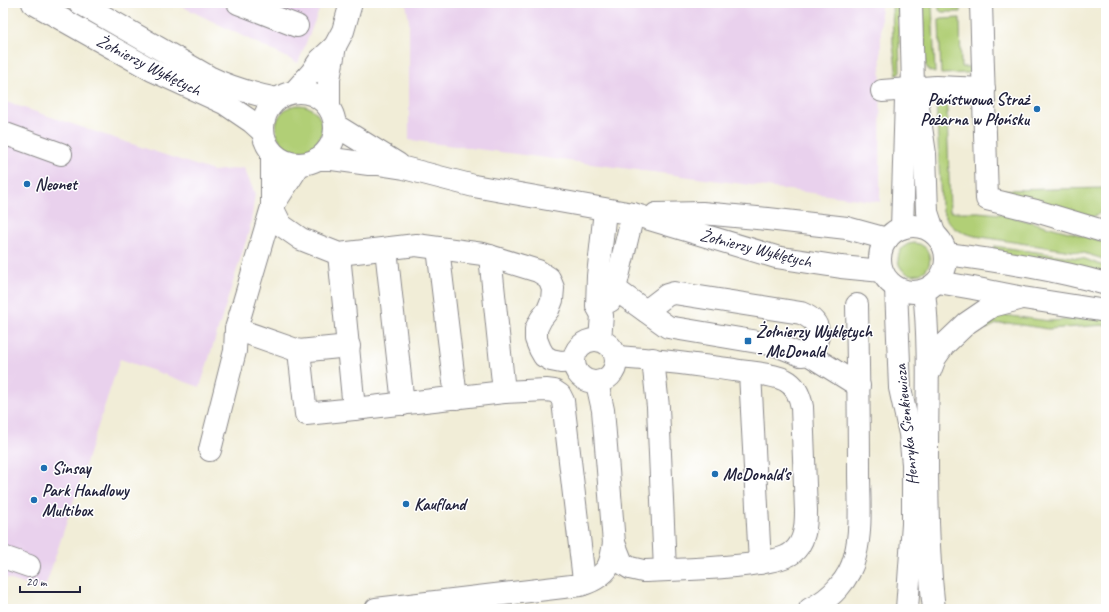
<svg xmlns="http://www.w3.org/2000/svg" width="1109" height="612" font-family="Caveat,sans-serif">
<rect width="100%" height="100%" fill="#fff"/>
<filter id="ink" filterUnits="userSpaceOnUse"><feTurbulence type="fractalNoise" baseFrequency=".025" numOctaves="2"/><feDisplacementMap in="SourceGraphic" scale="8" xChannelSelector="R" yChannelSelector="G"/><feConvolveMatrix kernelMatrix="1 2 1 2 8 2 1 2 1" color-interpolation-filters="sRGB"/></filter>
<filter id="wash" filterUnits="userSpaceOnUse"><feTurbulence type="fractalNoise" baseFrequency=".012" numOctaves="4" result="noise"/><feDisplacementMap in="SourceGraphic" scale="16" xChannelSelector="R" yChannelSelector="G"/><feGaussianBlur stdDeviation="0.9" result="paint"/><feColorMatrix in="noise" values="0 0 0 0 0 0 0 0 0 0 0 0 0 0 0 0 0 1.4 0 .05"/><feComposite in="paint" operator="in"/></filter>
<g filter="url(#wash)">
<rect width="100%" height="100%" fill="#f1edd7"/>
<!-- built -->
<g fill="#e9d1ed">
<polygon points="175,3 322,3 298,63"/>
<polygon points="406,3 881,3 880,202 409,140 409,21"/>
<polygon points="3,101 213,171 244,168 255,194 250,228 200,387 120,359 44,591 3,577"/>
</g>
<!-- green -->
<g fill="#b1cf76" stroke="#6a7858">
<polygon points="892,3 898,3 900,72 897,76 893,45"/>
<polygon points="923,3 932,3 935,73 929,71 925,64"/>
<polygon points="939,3 960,3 960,12 942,12 939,10"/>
<polygon points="960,18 961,67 973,67 973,69 968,73 941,74 939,20 942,19"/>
<path d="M936 99C944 99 946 103 947 110L950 212H978L1001 214 1106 242V260L1084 253 975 236C955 231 947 226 941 205Z"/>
<circle cx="299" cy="128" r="23"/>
<path d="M1106 188C1105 201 1106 212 1092 217L1006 194 1003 190Z"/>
<circle cx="914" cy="259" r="16"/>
<polygon points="994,246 1085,259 1106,267 1106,277 992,255"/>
<polygon points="1003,315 1049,321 1106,317 1106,325 1048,329 1008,323 997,324 986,329 981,323 995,316"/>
</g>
</g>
<g filter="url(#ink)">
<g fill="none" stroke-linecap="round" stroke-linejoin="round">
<defs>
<g id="minor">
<polyline points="33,3 152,70 224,103 252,122 262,131"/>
<path d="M80 3 209 77C231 88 253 94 277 99"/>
<polyline points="238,3 297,26"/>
<polyline points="911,3 913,88 917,100 925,154 927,212 934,233"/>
<polyline points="981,3 987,199 1036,211 1106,232"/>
<polyline points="295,91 312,72 320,60 335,46 343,31 351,3"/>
<polyline points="882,91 936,87 984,89"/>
<circle cx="299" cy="128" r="36"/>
<polyline points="329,107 329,79 335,46"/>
<polyline points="335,125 398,164"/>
<polyline points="3,133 61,154"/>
<polyline points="272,153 272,207 281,225 301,239 339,254 416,245 483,254 538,271 549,278 553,288 552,300 548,310 541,319 536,329 536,339 540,349 544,356 551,360 561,362 573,361"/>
<polyline points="317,159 332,159 369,164 378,164 404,168 474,186 633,214 776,257 841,267 882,271"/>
<polyline points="656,214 702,213 768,219 847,228 887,239"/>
<circle cx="913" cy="259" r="33"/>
<polyline points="902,228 906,99 909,94"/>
<polyline points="438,248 456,398"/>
<polyline points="386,249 403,404"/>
<polyline points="339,254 354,409 504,392 546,390 554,391 560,395 563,401 584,580 583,584 580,585 376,609"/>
<path d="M947 254C1000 261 1054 269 1106 284"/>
<polyline points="490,256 504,392"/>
<polyline points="938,282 973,288 1023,298 1106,311"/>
<polyline points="896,288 900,388 910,434 913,464 913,524 907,609"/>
<polyline points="615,289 668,327 776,345 801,355 808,354 859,386"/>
<path d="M924 291C930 346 927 400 927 455 927 506 928 558 934 609"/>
<polyline points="610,301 615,289 633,214"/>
<path d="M646 311 667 295 674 293 801 313C823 322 822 339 808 354"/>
<polyline points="236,329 299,351"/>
<circle cx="595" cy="361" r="21"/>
<polyline points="600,340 602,315 597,306 598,276 605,210"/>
<polyline points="349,346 299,351 306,414 354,409"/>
<polyline points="653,359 658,407 665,570"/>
<polyline points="930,371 935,358 944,345 967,323 992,306 1019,299"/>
<polyline points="750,373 760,563"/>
<path d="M597 383 603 410 614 543 622 563 630 568 643 571C671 570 773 568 792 553 805 543 806 526 806 511L802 407C800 396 795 385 785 380 770 373 750 373 734 370 694 365 656 359 616 357"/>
<polyline points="210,450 235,351 236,329 272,207 300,164"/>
<polyline points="3,557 29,566"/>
<path d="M583 584C594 581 607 573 610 562 612 556 613 549 614 543"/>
<path d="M810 609C831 599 850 579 855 556 862 530 859 498 859 471 859 416 858 360 857 305"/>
</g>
</defs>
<!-- minor casing -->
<use href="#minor" stroke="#8a8889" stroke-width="24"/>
<!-- minor -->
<use href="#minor" stroke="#fff" stroke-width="22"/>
</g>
</g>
<!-- markers -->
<g fill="#1f6fb2" stroke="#fff" stroke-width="1.5">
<circle cx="1037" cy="109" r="4"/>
<circle cx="27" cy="184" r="4"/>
<rect x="744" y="337" width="8" height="8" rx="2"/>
<circle cx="44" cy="468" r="4"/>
<circle cx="715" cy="474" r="4"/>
<circle cx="34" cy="500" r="4"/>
<circle cx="406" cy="504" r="4"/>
</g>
<g text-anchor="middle" stroke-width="3" stroke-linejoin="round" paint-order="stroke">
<!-- street labels -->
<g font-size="17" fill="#22223b" stroke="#fff">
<text transform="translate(149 65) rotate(27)" y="6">Żołnierzy Wyklętych</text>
<text transform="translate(756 248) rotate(14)" y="6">Żołnierzy Wyklętych</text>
<text transform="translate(906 425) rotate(-96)" y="6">Henryka Sienkiewicza</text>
</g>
<!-- poi labels -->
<g font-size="17" font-weight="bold" fill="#22223b" stroke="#fff" text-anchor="start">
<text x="1029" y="105" text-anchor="end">Państwowa Straż<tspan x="1029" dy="20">Pożarna w Płońsku</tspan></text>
<text x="35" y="190">Neonet</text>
<text x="756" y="337">Żołnierzy Wyklętych<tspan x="756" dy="20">- McDonald</tspan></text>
<text x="52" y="474">Sinsay</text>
<text x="723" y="480">McDonald's</text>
<text x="42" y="496">Park Handlowy<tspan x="42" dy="20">Multibox</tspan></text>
<text x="414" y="510">Kaufland</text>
</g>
</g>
<!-- margin -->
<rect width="1109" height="612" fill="none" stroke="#fff" stroke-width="16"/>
<!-- scale -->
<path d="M20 586v6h60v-6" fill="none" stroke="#22223b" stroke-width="2"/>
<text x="26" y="586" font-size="12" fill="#22223b" stroke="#ffffff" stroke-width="3" paint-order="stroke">20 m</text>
</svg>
